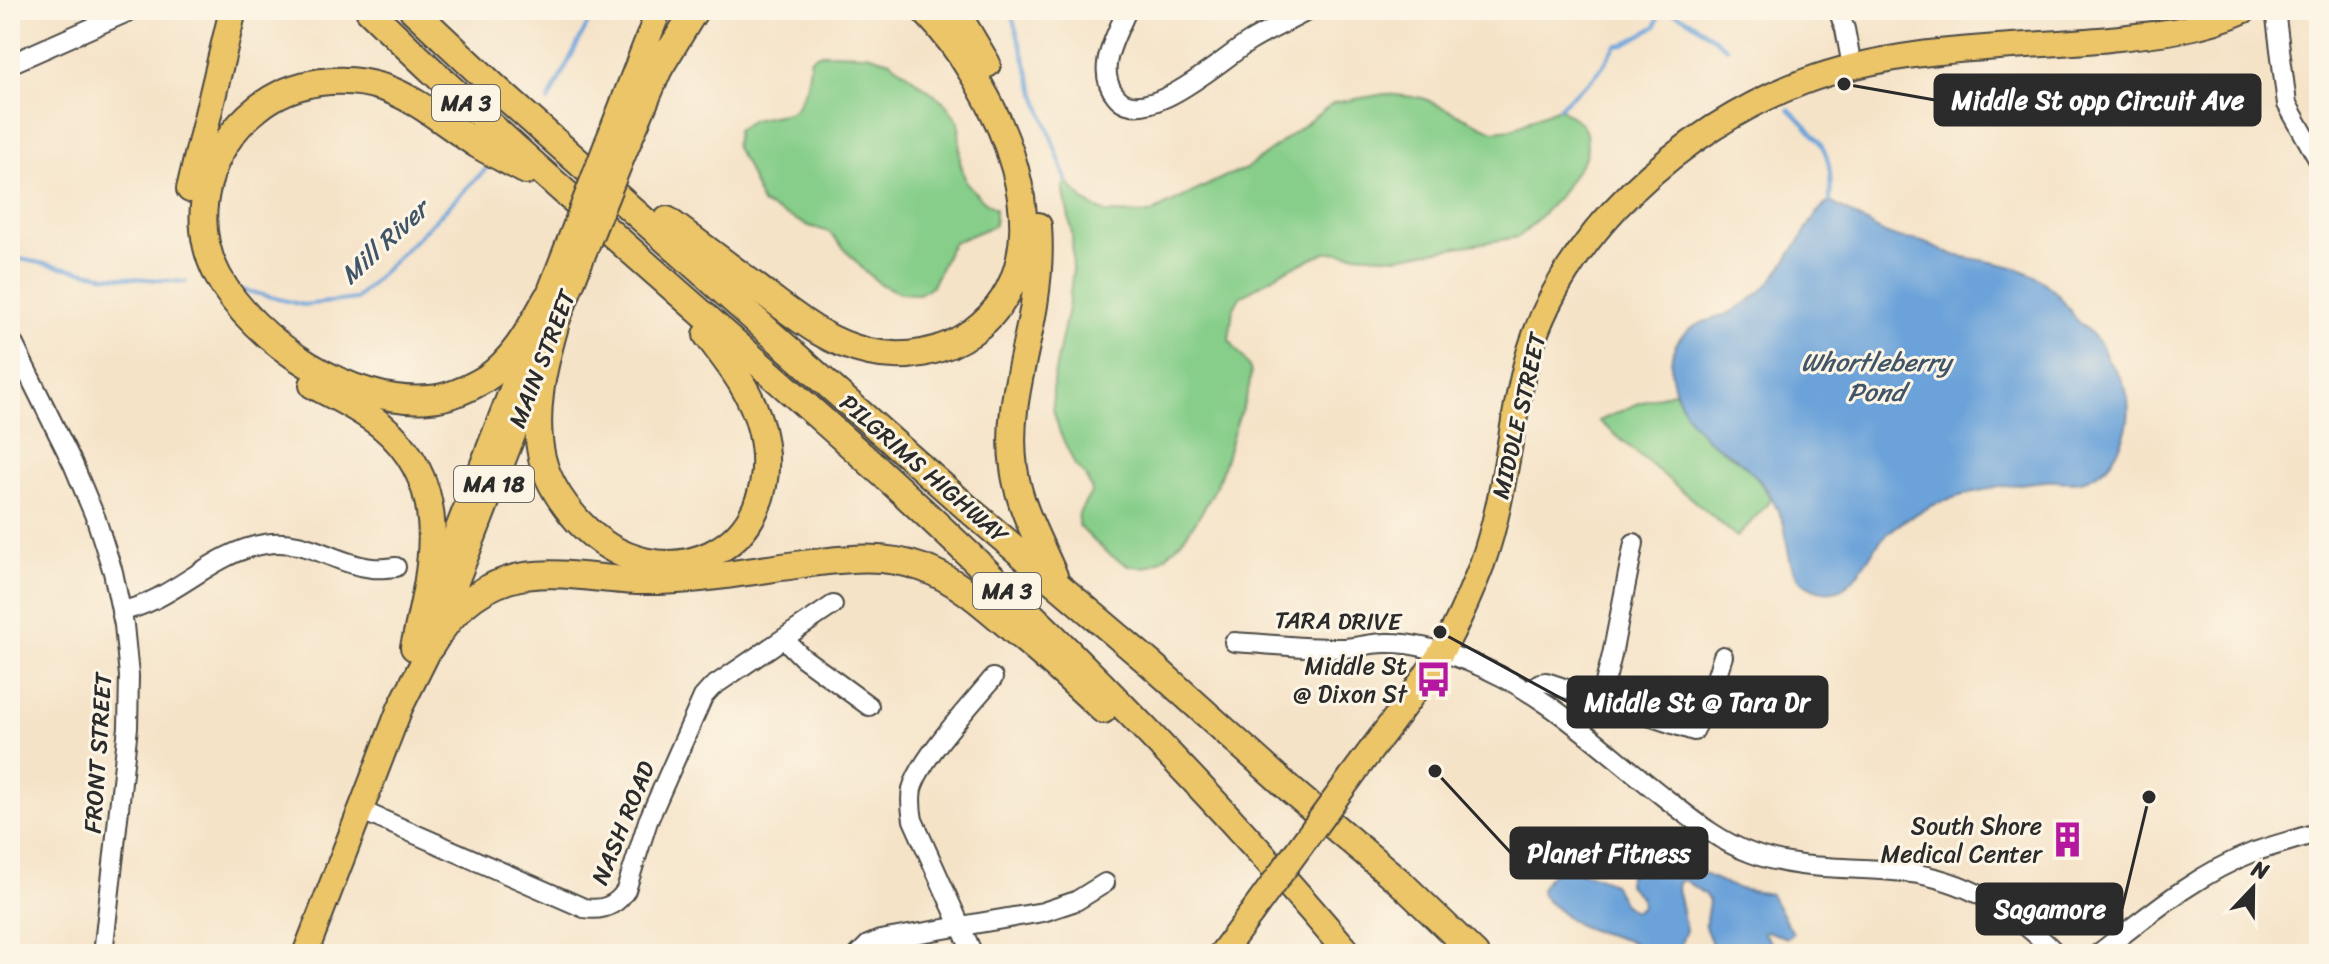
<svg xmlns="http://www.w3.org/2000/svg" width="2329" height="964" font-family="Sriracha,sans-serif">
<rect width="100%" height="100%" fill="#fcf5e5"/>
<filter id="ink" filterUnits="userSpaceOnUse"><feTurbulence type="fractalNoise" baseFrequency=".0125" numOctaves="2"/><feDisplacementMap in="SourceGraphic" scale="16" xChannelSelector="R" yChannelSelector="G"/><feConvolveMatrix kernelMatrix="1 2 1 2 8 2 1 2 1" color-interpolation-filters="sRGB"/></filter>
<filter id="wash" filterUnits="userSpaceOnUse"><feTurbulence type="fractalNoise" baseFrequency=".006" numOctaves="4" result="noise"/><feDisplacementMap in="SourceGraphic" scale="32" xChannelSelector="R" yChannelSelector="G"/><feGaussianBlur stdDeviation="1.8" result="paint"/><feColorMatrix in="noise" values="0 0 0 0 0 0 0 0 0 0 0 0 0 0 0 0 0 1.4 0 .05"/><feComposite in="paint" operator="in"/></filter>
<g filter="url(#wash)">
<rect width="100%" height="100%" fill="#f5e3c8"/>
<!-- green -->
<g fill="#86ce89" stroke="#587c5a" stroke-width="2">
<polygon points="821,53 867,54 890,61 944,102 959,122 960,162 966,182 979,197 995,209 995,225 952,243 932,286 919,294 900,293 880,284 862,268 829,232 809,226 762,204 745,163 735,148 737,130 752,120 788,113 796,108 807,86 811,58"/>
<path d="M1385 94 1423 98 1493 131 1513 129 1534 118 1559 108 1582 124 1586 133 1587 145 1586 155 1559 197 1526 231 1518 237 1397 257 1328 252 1283 271 1240 297 1233 309 1229 339C1234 348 1247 361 1250 369 1254 384 1239 413 1235 428 1229 446 1225 464 1218 481 1207 507 1173 564 1143 567 1119 569 1094 541 1078 525L1079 513 1092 491 1086 476 1075 465 1060 433 1053 409V381L1069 303 1073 269 1072 233 1063 187 1067 182 1086 203 1106 213 1149 214 1226 176 1246 169 1333 103Z"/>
<polygon points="1675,391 1689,418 1706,439 1749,468 1772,499 1737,537 1599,421 1634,405"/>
</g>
<!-- water -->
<g fill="#6ba2d9" stroke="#4b6682" stroke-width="2">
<path d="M1830 202C1853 213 1874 231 1899 238 1908 240 1917 239 1925 243 1935 247 1944 253 1955 255 1992 264 2022 262 2052 289 2064 299 2070 314 2081 324 2087 330 2095 336 2100 343 2103 348 2105 355 2108 360 2116 372 2124 379 2127 394 2134 427 2117 469 2084 480 2073 484 2057 480 2045 481 2008 485 1971 490 1936 504 1916 513 1897 523 1882 539 1863 560 1852 602 1815 589 1788 579 1789 553 1785 529 1783 519 1777 508 1772 499 1762 479 1746 465 1727 452 1720 448 1712 444 1706 438 1681 415 1655 362 1684 334 1696 322 1710 321 1725 315 1736 310 1749 302 1758 294 1776 279 1789 256 1802 237 1811 224 1815 210 1830 202Z"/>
<path d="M1669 854 1712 878 1739 889 1770 894 1793 933 1787 938 1766 931 1763 932 1779 954H1707L1712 944 1705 927 1709 901 1704 894 1684 880 1678 882 1677 888 1686 930 1677 954H1653L1629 941 1591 930 1576 924 1547 901 1542 895 1541 889 1548 878 1558 869 1590 874 1613 883C1619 895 1622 908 1636 911L1642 906 1641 898 1628 885V877C1643 862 1660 881 1669 854Z"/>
</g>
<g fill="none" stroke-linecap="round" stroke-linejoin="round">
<!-- stream -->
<g stroke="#6ba2d9" stroke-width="4">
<polyline points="1010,10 1031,80 1067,182"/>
<polyline points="548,101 595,10"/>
<path d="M1559 108C1570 96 1577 92 1589 82 1601 72 1607 58 1616 45L1625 44 1656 26C1657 19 1659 13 1667 12 1680 10 1715 40 1727 48"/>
<path d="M1789 109C1822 142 1834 152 1830 202"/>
<polyline points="10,257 107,276 186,282"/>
<polyline points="243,290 303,305 356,299 486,169"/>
</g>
</g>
</g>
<g filter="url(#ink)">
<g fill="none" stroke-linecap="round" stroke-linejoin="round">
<defs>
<g id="minor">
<path d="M1127 10C1116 37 1094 70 1116 96 1144 131 1223 58 1249 42 1268 30 1290 21 1309 10"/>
<polyline points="1838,10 1845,29 1852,66"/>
<polyline points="2275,10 2287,104 2319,161"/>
<polyline points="10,64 132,10"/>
<polyline points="10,337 73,464 96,519 113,572 124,625 129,676 128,727 103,954"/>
<path d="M121 611C174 601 211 552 265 544 307 537 334 564 372 568 380 569 388 568 396 567"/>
<polyline points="784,639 802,657 869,706"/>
<path d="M1234 642C1268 644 1303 648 1337 648 1353 649 1369 643 1385 643 1411 642 1442 651 1467 661 1543 689 1602 749 1665 798 1692 819 1718 841 1751 853 1806 874 1862 864 1918 874 1977 885 2015 913 2057 954"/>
<polyline points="1528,691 1540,683 1546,682 1694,731 1707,706 1723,656"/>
<polyline points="1601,699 1612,655 1634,543"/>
<path d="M360 810 584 908C602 911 616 906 626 890L648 821 703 697 712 687 833 605"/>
<polyline points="859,954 868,945 880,940 1043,912 1076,901 1105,883"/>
<path d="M973 954 913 820C911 809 910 800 912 789 920 759 971 705 993 678"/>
<path d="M2098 954C2146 917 2196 874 2254 852 2275 845 2297 839 2319 832"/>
</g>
<g id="major">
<polyline points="608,141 659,10"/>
<polyline points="623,155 668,50"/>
<polyline points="431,598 568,245"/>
<path d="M1351 777C1381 736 1413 697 1440 654 1457 626 1470 595 1482 564 1505 500 1509 430 1526 364 1559 235 1683 128 1803 82 1901 45 2007 49 2110 39 2157 34 2201 30 2245 10"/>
<polyline points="305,954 400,708 431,646 582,257"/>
<polyline points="1221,954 1251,914"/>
</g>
<g id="highway">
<path d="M369 10C538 176 722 327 897 487 1056 634 1209 788 1349 954"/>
<polyline points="413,10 500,92 833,389 973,513 1153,666 1292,791 1401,883 1475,954"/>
<polyline points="955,10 987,64"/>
<polyline points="660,67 695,10"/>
<path d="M526 171C510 162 493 154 478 145 448 126 419 100 385 88 343 74 293 80 258 108 208 147 187 218 218 276 253 341 352 406 429 399 448 398 468 389 485 379 514 360 531 327 547 298"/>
<polyline points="190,189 233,10"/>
<path d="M667 220C698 243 729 266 759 289 794 315 826 343 869 352 905 360 943 353 973 331 1079 253 995 83 924 10"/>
<path d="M1038 226C1040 252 1038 279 1034 305 1025 360 1006 412 1014 468 1019 507 1039 541 1054 576"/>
<path d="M555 326C543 368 532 414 542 458 548 483 562 503 578 521 660 610 790 551 761 429 752 392 729 364 707 335"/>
<path d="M313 385C336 397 361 409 381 425 454 485 432 568 414 647"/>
<path d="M431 646C449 615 473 591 508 580 549 567 598 580 640 581 694 582 750 571 803 564 844 559 883 553 923 568 957 580 985 606 1012 629 1043 655 1074 682 1103 710"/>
</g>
</defs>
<!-- minor casing -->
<use href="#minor" stroke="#494743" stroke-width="22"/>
<!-- major casing -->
<use href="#major" stroke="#494743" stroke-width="28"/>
<!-- highway casing -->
<use href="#highway" stroke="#494743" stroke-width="30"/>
<!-- minor -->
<use href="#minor" stroke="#fff" stroke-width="18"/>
<!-- major -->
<use href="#major" stroke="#ecc569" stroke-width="24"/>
<!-- highway -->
<use href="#highway" stroke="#ecc569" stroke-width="26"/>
<defs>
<g id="major-bridge">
<polyline points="568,245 608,141"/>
<polyline points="582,257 623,155"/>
<polyline points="1251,914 1351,777"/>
</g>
</defs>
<!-- major-bridge casing -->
<use href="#major-bridge" stroke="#494743" stroke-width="28" stroke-linecap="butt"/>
<!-- major-bridge -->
<use href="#major-bridge" stroke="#ecc569" stroke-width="24"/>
</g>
</g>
<!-- icons -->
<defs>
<symbol id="bus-bare" viewBox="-9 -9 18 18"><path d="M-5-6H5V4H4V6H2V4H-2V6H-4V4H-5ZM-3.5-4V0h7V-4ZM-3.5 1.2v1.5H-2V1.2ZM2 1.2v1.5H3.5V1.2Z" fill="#b5179e" stroke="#fcf5e5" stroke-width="2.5" paint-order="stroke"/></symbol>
<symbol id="building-bare" viewBox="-9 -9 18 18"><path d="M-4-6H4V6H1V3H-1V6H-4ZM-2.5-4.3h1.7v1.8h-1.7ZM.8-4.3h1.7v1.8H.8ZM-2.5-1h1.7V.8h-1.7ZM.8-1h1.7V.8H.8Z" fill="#b5179e" stroke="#fcf5e5" stroke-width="2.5" paint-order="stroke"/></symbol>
</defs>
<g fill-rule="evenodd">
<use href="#bus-bare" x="1408" y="654" width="51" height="51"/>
<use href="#building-bare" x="2042" y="814" width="51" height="51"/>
</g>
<g text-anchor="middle" stroke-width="6" stroke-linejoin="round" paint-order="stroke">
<!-- shield labels -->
<g fill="#fcf5e5" stroke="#6a6863" stroke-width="2">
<rect x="432" y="85" width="68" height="36" rx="6"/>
<rect x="454" y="466" width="80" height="36" rx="6"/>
<rect x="973" y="573" width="68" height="36" rx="6"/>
</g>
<g font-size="22" font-weight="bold" fill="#2b2b2b">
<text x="466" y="111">MA 3</text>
<text x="494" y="492">MA 18</text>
<text x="1007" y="599">MA 3</text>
</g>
<!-- street labels -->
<g font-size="24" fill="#2b2b2b" stroke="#fcf5e5">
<text transform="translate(542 359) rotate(-69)" y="8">MAIN STREET</text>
<text transform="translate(1519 416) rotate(-77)" y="8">MIDDLE STREET</text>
<text transform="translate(924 469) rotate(41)" y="8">PILGRIMS HIGHWAY</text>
<text transform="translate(1338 621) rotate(1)" y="8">TARA DRIVE</text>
<text transform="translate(98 753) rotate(-86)" y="8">FRONT STREET</text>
<text transform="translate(623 823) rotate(-68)" y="8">NASH ROAD</text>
</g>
<!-- poi labels -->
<g font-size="24" fill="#2b2b2b" stroke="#fcf5e5" text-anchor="end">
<text x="1407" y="674">Middle St<tspan x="1407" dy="28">@ Dixon St</tspan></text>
<text x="2042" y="834">South Shore<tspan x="2042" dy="28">Medical Center</tspan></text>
</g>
<!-- water labels -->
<g font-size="26" font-style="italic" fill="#415568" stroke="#fcf5e5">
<text transform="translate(384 242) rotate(-43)" y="9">Mill River</text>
<text x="1876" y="371">Whortleberry<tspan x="1876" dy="30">Pond</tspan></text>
</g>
</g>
<!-- callouts -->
<path fill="none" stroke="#2b2b2b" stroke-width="3" d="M1844 84L1935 100M1440 632L1568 702M1435 771L1511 853M2149 797L2122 909"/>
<g fill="#2b2b2b" stroke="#fcf5e5" stroke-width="3">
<circle cx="1844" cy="84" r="8"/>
<circle cx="1440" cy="632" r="8"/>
<circle cx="1435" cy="771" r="8"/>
<circle cx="2149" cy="797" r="8"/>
</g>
<g fill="#2b2b2b" stroke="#2b2b2b" stroke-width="3">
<rect x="1935" y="75" width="325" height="50" rx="8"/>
<rect x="1568" y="677" width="259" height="50" rx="8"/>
<rect x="1511" y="828" width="196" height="50" rx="8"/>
<rect x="1977" y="884" width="145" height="50" rx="8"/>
</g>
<g font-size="26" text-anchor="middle" font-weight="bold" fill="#fff">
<text x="2098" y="109">Middle St opp Circuit Ave</text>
<text x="1697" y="711">Middle St @ Tara Dr</text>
<text x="1609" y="862">Planet Fitness</text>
<text x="2050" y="918">Sagamore</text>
</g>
<!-- margin -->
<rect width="2329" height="964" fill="none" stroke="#fcf5e5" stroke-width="40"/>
<!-- north arrow -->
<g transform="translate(2253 888) rotate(22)" stroke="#fcf5e5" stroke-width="6" paint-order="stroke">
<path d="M0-6L14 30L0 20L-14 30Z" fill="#2b2b2b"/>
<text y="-12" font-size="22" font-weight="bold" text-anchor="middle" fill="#2b2b2b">N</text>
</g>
</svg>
